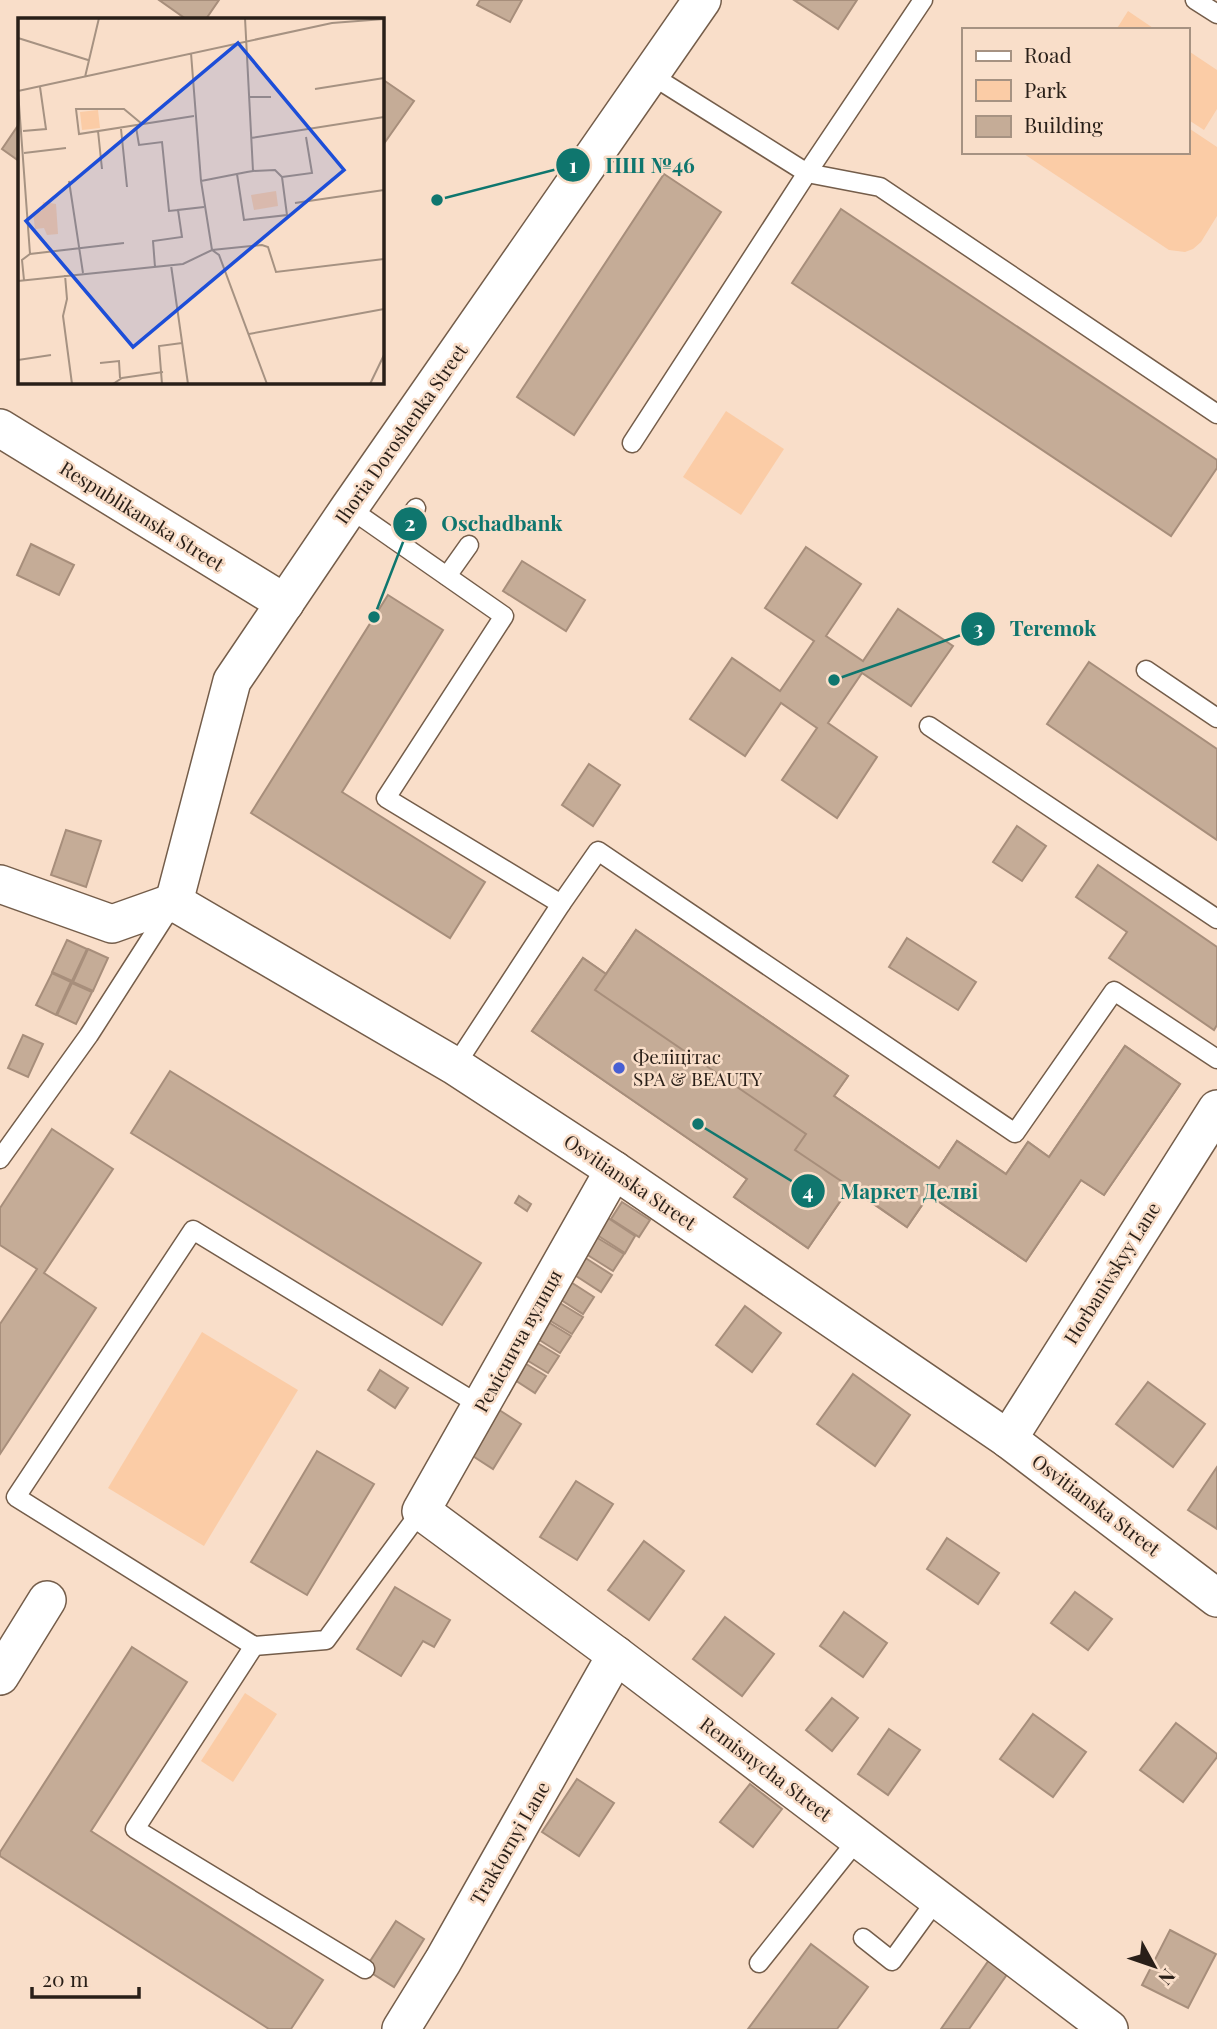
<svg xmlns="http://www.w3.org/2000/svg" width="1217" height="2029" font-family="'Playfair Display',serif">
<rect width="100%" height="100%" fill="#f9dec9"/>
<!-- green -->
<g fill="#fbcca6">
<polygon points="1128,11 1156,30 1116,30"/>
<polygon points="1187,50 1217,70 1217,109 1204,130 1187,119"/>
<polygon points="1187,127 1217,147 1217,216 1201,242 1193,249 1185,252 1169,250 1021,152 1187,152"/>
<polygon points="726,411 784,449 741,515 683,477"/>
<polygon points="202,1332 298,1390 204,1546 108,1488"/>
<polygon points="245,1693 277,1714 233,1782 201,1761"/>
</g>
<!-- building -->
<g fill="#c5ac97" stroke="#a78e7b" stroke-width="2">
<polygon points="159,0 219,0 206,19 186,19"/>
<polygon points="480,0 522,0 510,22 477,5"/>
<polygon points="794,0 857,0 838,29"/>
<polygon points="382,79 414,101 383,145 382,144"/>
<polygon points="19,124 19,161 2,149"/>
<polygon points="664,174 721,212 574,435 517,397"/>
<polygon points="841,209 1217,460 1217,468 1171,536 792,283"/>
<polygon points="31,544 74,565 59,595 17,575"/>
<polygon points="806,547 861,584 826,636 863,661 898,609 953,646 911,706 862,673 828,723 877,757 837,818 782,780 817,728 781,703 745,756 690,719 732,658 780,691 814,641 765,608"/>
<polygon points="522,561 585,600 566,631 503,591"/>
<polygon points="388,595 443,630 342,792 485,882 450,938 251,813"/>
<polygon points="1089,662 1217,749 1217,840 1047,724"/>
<polygon points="589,764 620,785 593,826 562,805"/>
<polygon points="1017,826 1046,846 1022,881 993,862"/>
<polygon points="66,830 101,841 86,887 51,875"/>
<polygon points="1098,865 1217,947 1217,1025 1214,1030 1109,958 1127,932 1076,897"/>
<polygon points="636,930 848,1076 834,1096 939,1168 957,1141 1006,1174 1028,1142 1049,1157 1125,1046 1180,1084 1104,1195 1081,1180 1026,1261 929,1195 907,1227 795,1150 806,1134 595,990"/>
<polygon points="636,930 848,1076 834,1096 939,1168 957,1141 1006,1174 1028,1142 1049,1157 1125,1046 1180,1084 1104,1195 1081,1180 1026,1261 929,1195 907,1227 850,1187 808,1248 734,1197 747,1179 532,1031 583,958 606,974"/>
<polygon points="907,938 976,982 958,1010 889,967"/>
<polygon points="67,940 87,949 72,981 52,972"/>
<polygon points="88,949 108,958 93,991 73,982"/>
<polygon points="583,958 606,974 595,990 806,1134 795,1150 850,1187 808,1248 734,1197 747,1179 532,1031"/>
<polygon points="52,973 71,982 56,1015 36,1005"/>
<polygon points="72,983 92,992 76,1024 57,1015"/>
<polygon points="23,1035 43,1044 28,1077 8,1068"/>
<polygon points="170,1071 481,1263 442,1325 131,1133"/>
<polygon points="52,1129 113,1169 44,1273 96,1308 0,1454 0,1324 37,1269 0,1245 0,1208"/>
<polygon points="519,1196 531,1204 527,1211 515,1203"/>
<polygon points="622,1202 650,1220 639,1237 611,1219"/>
<polygon points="608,1218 635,1236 625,1253 597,1235"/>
<polygon points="596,1237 624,1254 613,1271 586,1254"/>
<polygon points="584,1257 612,1275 601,1292 573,1274"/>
<polygon points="566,1279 594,1297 583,1314 555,1296"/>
<polygon points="555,1300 583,1317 572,1334 544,1317"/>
<polygon points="745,1306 781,1333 752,1372 716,1345"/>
<polygon points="543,1319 571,1336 560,1353 533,1336"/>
<polygon points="531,1339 559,1356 548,1373 520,1356"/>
<polygon points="518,1359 546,1376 535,1393 507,1375"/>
<polygon points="380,1370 408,1388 395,1408 368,1390"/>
<polygon points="853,1374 910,1415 875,1466 817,1424"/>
<polygon points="1148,1382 1205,1424 1173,1467 1116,1424"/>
<polygon points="493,1406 521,1424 493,1469 465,1451"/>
<polygon points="317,1451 374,1484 307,1595 251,1562"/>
<polygon points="1217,1467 1217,1529 1188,1510"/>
<polygon points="576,1481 613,1504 577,1560 540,1537"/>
<polygon points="947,1538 999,1573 978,1604 927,1569"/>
<polygon points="644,1541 684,1571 649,1620 608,1590"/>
<polygon points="395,1587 450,1620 434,1647 423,1641 401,1676 357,1649"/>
<polygon points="1075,1592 1112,1619 1088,1650 1051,1623"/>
<polygon points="844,1612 887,1643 863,1677 820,1646"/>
<polygon points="725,1617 774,1654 742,1696 693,1659"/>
<polygon points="132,1647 187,1682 91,1831 323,1980 291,2029 269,2029 0,1856 0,1852"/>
<polygon points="832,1698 858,1718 832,1751 806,1730"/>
<polygon points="1033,1714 1086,1752 1053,1797 1000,1759"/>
<polygon points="1176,1723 1217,1754 1217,1757 1183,1802 1140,1770"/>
<polygon points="889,1729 920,1750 888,1795 858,1774"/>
<polygon points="577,1779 614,1803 579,1856 542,1832"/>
<polygon points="750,1784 782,1809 753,1847 720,1822"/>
<polygon points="396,1921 424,1939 394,1987 365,1969"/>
<polygon points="1170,1930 1216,1954 1188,2008 1142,1985"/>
<polygon points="811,1944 868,1987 837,2029 748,2029"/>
<polygon points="989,1960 1008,1973 969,2029 941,2029"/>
</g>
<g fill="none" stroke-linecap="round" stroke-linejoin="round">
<defs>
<g id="lane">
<polyline points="1195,0 1217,14"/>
<polyline points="651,75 807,173 880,187 1217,414"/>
<polyline points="632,443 807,173 923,0"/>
<polyline points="349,508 504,616 386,798 561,904 455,1066"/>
<polyline points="394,539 416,508"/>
<polyline points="447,576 469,545"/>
<polyline points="1146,670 1217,718"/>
<polyline points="929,726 1217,919"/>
<polyline points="561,904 598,851 1015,1133 1114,991 1217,1059"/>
<polyline points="0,1159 89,1035 171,907"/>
<polyline points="421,1511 326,1640 254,1646 16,1497 193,1230 481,1406"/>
<polyline points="254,1646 135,1829 365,1969"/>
<polyline points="863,1938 892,1961 937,1899"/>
<polyline points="759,1963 858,1839"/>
</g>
<g id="street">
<polyline points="0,428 285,603"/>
<polyline points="0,884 112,924 174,902"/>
<polyline points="174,902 455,1066 614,1170 1008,1439 1217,1598"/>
<polyline points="174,902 232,681 349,508 702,0"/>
<polyline points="614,1170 421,1511 616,1655 1109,2029"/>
<polyline points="1008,1439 1217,1109"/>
<polyline points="0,1676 47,1600"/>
<polyline points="401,2029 443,1961 616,1655"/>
</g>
</defs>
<!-- lane casing -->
<use href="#lane" stroke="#745d4a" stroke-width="21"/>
<!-- street casing -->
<use href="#street" stroke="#745d4a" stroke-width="40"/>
<!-- lane -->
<use href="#lane" stroke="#fff" stroke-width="18"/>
<!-- street -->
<use href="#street" stroke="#fff" stroke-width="37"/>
</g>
<!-- markers -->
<circle fill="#485fd3" stroke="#f9dec9" stroke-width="2.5" cx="619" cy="1068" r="7"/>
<g text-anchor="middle" stroke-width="5" stroke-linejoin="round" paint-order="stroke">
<!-- street labels -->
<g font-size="19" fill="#291f18" stroke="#f9dec9">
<text transform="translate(401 434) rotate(-55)" y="7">Ihoria Doroshenka Street</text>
<text transform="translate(142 516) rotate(32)" y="7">Respublikanska Street</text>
<text transform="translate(630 1182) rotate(34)" y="7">Osvitianska Street</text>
<text transform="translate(1112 1273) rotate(-58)" y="7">Horbanivskyy Lane</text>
<text transform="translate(518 1341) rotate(-61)" y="7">Реміснича вулиця</text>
<text transform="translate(1096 1505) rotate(37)" y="7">Osvitianska Street</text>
<text transform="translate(766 1769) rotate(37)" y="7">Remisnycha Street</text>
<text transform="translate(510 1843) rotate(-60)" y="7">Traktornyi Lane</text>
</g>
<!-- poi labels -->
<g font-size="19" fill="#291f18" stroke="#f9dec9" text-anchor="start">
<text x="633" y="1064">Феліцітас<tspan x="633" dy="22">SPA &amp; BEAUTY</tspan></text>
</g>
</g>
<!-- overview -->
<g transform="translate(18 18)">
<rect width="366" height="366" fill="#f9dec9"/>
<path d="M80 92 82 110 64 112 62 94ZM258 173 260 188 236 192 233 177ZM25 184 38 186 40 216 29 217 26 210 17 211 15 194 24 193Z" fill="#fbcca6"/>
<path fill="none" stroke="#a69282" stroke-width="2" d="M227 0 235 153M0 20 70 42M173 35 183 163 194 232 201 237 249 366M67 59 81 0M297 71 366 60M0 73 314 5 366 1M0 73 12 236M231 79H253M124 106 106 91H58L61 116 176 98M118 109 121 127 144 124 151 193 160 192M103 111 109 169M5 113 28 111 22 69M80 113 84 151M233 120 366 99M6 135 48 130M264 159 294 155 288 119M51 163 65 255M183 163 229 154 235 153 257 152 264 159 269 197 226 202 219 156M277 185 366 172M153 247 170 366M137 249 135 223 164 219 160 192 186 189M47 257 49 281 45 298 54 366M6 262 4 242 12 236 106 225M0 263 165 246 194 232 244 227 250 229 258 254 366 241M231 316 366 291M0 342 33 337M82 345 101 343 102 360M95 366 104 360 145 354M144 366 141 328 164 325M352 366 366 337"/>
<path fill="#1d4ed8" fill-opacity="0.15" stroke="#1d4ed8" stroke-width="3.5" d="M220 25 326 152 115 329 8 203Z"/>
<rect width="366" height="366" fill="none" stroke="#291f18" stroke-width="3.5"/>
</g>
<!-- callouts -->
<path fill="none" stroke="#0f766e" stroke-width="2.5" d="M437 200L573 165M374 617L410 524M834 680L978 629M698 1124L808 1191"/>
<g fill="#0f766e" stroke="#f9dec9" stroke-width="2.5">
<circle cx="437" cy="200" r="7"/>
<circle cx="374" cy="617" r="7"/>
<circle cx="834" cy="680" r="7"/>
<circle cx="698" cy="1124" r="7"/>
<circle cx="573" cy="165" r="18"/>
<circle cx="410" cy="524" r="18"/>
<circle cx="978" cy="629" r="18"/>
<circle cx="808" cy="1191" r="18"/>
</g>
<g font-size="21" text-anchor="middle" font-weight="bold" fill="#fff">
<text x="573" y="173">1</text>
<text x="410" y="531">2</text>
<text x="978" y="636">3</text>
<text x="808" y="1199">4</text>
</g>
<g font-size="21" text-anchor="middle" font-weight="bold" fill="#0f766e" stroke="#f9dec9" stroke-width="5" stroke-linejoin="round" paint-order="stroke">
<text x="650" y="173">ПШ №46</text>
<text x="502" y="531">Oschadbank</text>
<text x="1053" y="636">Teremok</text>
<text x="909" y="1199">Маркет Делві</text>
</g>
<!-- legend -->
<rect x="962" y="28" width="228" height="126" fill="#f9dec9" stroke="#a69282" stroke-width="2"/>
<rect x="976" y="51" width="35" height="10" fill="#ffffff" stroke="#a69282" stroke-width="2"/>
<text x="1024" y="63" font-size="21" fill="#291f18">Road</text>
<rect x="976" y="80" width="35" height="21" fill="#fbcca6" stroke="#a69282" stroke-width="2"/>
<text x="1024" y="98" font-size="21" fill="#291f18">Park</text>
<rect x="976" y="116" width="35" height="21" fill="#c5ac97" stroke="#a69282" stroke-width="2"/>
<text x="1024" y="133" font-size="21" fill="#291f18">Building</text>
<!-- north arrow -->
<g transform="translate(1154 1966) rotate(130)" stroke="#f9dec9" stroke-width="5" paint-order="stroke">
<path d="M0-5L12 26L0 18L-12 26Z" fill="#291f18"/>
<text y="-10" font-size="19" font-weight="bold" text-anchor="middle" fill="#291f18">N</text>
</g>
<!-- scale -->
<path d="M32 1987v10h107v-10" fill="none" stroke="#291f18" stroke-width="3.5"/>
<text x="42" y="1987" font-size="21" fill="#291f18" stroke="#f9dec9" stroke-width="5" paint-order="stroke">20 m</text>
</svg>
